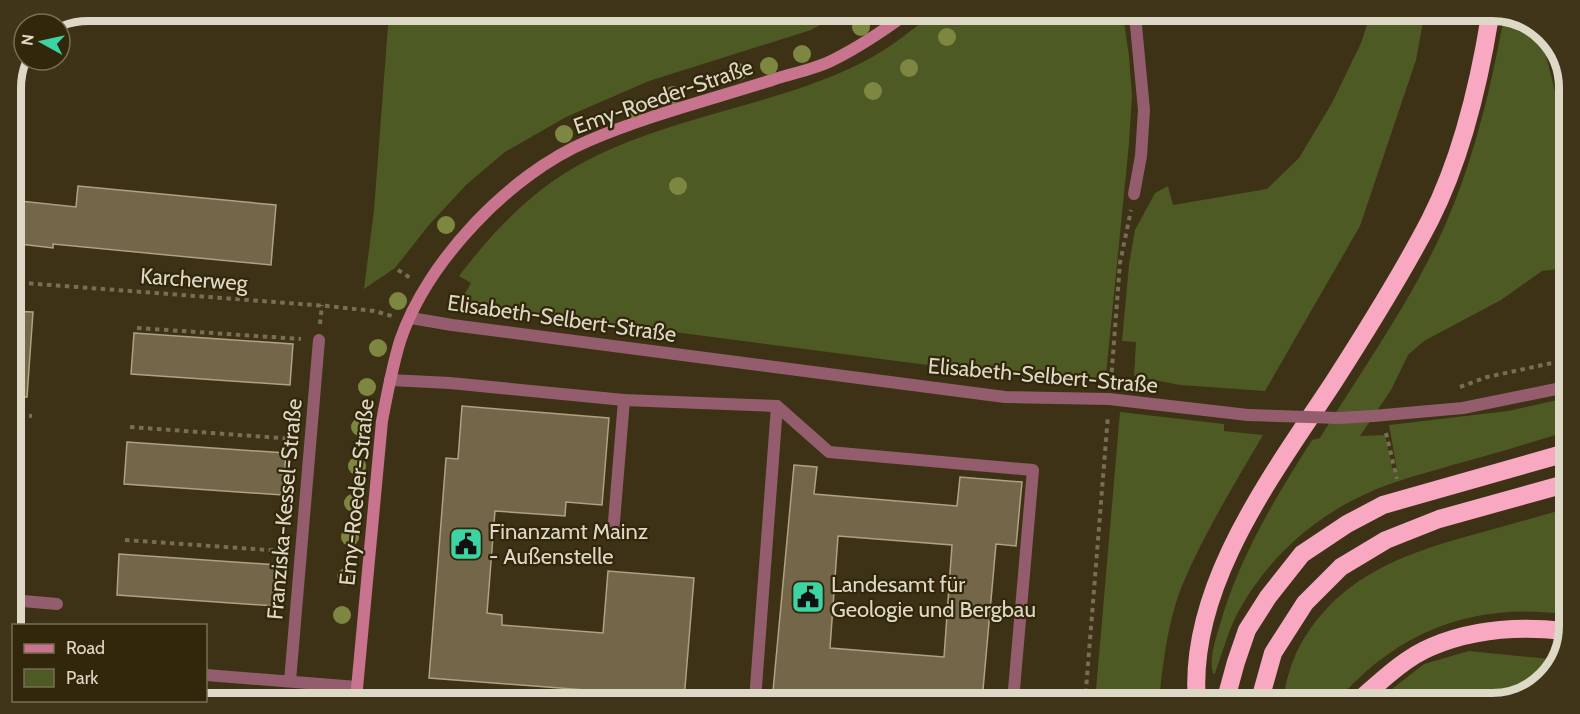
<svg xmlns="http://www.w3.org/2000/svg" width="1580" height="714" font-family="Cabin,sans-serif">
<rect width="100%" height="100%" fill="#3d3215"/>
<!-- green -->
<g fill="#4d5a23">
<polygon points="389,12 840,14 811,30 649,81 566,117 505,152 467,184 429,225 395,268 364,289 374,210"/>
<path d="M932 14 1123 15 1129 56 1132 96 1129 143 1106 375 1093 379H1036L459 304 471 283 459 276C494 230 534 188 586 161 670 117 767 107 853 67 882 54 907 34 932 14Z"/>
<polygon points="1370,16 1424,16 1416,60 1360,226 1265,391 1180,385 1134,376 1136,342 1122,341 1129,265 1135,230 1155,193 1168,186 1173,205 1267,189 1299,158 1332,103 1361,43"/>
<path d="M1504 16 1522 17 1540 31 1569 148 1568 196 1566 188 1561 189 1568 214 1567 268 1542 271 1501 300 1424 341 1408 355 1391 390 1360 436 1385 435 1393 471 1397 470 1389 425 1508 411 1566 398V432C1529 443 1493 454 1456 464 1437 470 1418 474 1399 481 1330 503 1271 550 1237 614 1228 632 1223 651 1216 670L1215 674 1213 673C1209 659 1215 641 1219 628 1238 559 1274 500 1312 440L1320 438C1362 370 1410 303 1443 230 1473 163 1491 89 1504 16Z"/>
<path d="M1120 412 1224 424V431L1263 435C1235 483 1206 530 1184 581 1168 618 1163 662 1159 702H1095Z"/>
<path d="M1565 509 1564 614C1471 602 1396 632 1335 703H1282C1286 682 1291 660 1302 642 1341 576 1403 554 1472 535 1503 526 1534 518 1565 509Z"/>
<polygon points="1469,651 1560,660 1535,690 1492,703 1381,703 1392,689 1424,664"/>
</g>
<!-- building -->
<g fill="#746749" stroke="#afa282" stroke-width="1.5" fill-rule="evenodd">
<polygon points="78,186 276,205 271,265 53,244 53,248 11,243 11,200 76,207"/>
<polygon points="11,311 33,312 27,397 11,397"/>
<polygon points="134,333 293,344 290,385 131,374"/>
<polygon points="462,406 609,418 602,505 566,502 565,516 495,511 487,613 502,615 502,625 603,633 608,571 694,578 684,700 611,700 611,692 429,678 446,458 458,459"/>
<polygon points="127,442 286,453 283,495 124,484"/>
<path d="M794 465 817 467 814 494 957 506 960 477 1022 482 1016 546 996 544 982 701H878L773 691ZM838 536 952 545 944 657 830 648Z"/>
<polygon points="119,554 278,565 275,606 117,595"/>
</g>
<g fill="none" stroke-linecap="round" stroke-linejoin="round">
<!-- path -->
<g stroke="#776e56" stroke-width="4" stroke-dasharray="4.5 4.5" stroke-linecap="butt">
<polyline points="398,270 412,279"/>
<polyline points="11,282 327,306 374,311 392,316"/>
<polyline points="320,324 322,305"/>
<polyline points="137,328 301,339"/>
<polyline points="1111,381 1120,263 1131,210"/>
<polyline points="1460,387 1487,377 1566,360"/>
<polyline points="11,415 32,416"/>
<polyline points="130,427 294,439"/>
<polyline points="1386,433 1397,479"/>
<polyline points="125,540 283,551"/>
<polyline points="1085,702 1108,415"/>
</g>
<!-- lane -->
<g stroke="#935d6d" stroke-width="12">
<polyline points="390,380 450,383 624,400 777,406 829,452 1033,470 1013,701"/>
<polyline points="613,534 624,400"/>
<polyline points="11,600 57,604"/>
<polyline points="755,700 777,406"/>
</g>
<!-- street -->
<g stroke="#935d6d" stroke-width="12">
<polyline points="1134,194 1141,156 1144,110 1135,15"/>
<polyline points="411,318 452,325 1005,397 1109,399 1248,415"/>
<polyline points="1373,416 1463,408 1566,387"/>
<polyline points="206,675 357,687"/>
<polyline points="290,681 319,340"/>
</g>
<!-- secondary -->
<path stroke="#c8748e" stroke-width="12" d="M356 699 382 421C387 394 392 368 400 341 427 261 510 174 588 141 646 116 709 100 769 81 789 74 813 70 833 60 859 47 883 31 906 14"/>
<!-- highway -->
<g stroke="#f8a8c0" stroke-width="18">
<path d="M1197 702C1187 587 1273 474 1333 383 1367 330 1401 276 1430 220 1461 159 1479 84 1490 16"/>
<polyline points="1225,702 1236,662 1247,630 1268,597 1302,554 1347,524 1383,505 1566,453"/>
<polyline points="1259,703 1273,653 1305,603 1341,567 1386,540 1439,519 1565,484"/>
<path d="M1356 703C1378 684 1404 658 1431 647 1473 629 1519 626 1564 631"/>
</g>
<!-- street-bridge -->
<polyline stroke="#935d6d" stroke-width="12" points="1248,415 1339,418 1373,416"/>
</g>
<!-- trees -->
<g fill="#7e8742">
<circle cx="861" cy="27" r="9"/>
<circle cx="947" cy="37" r="9"/>
<circle cx="802" cy="54" r="9"/>
<circle cx="769" cy="66" r="9"/>
<circle cx="909" cy="68" r="9"/>
<circle cx="738" cy="72" r="9"/>
<circle cx="873" cy="91" r="9"/>
<circle cx="673" cy="95" r="9"/>
<circle cx="633" cy="109" r="9"/>
<circle cx="564" cy="134" r="9"/>
<circle cx="678" cy="186" r="9"/>
<circle cx="446" cy="225" r="9"/>
<circle cx="398" cy="301" r="9"/>
<circle cx="378" cy="348" r="9"/>
<circle cx="367" cy="387" r="9"/>
<circle cx="360" cy="427" r="9"/>
<circle cx="357" cy="466" r="9"/>
<circle cx="353" cy="503" r="9"/>
<circle cx="350" cy="537" r="9"/>
<circle cx="346" cy="577" r="9"/>
<circle cx="342" cy="615" r="9"/>
</g>
<!-- icons -->
<defs>
<symbol id="civic-square" viewBox="-11 -11 22 22"><rect x="-9" y="-9" width="18" height="18" rx="4" fill="#3dd4a3" stroke="#32270a"/><path d="M-.6-6.5H3V-4.5H.6V-3L4-1V1h2V6H-6V1h2V-1L-.6-3ZM-1.2 2.5V6h2.4V2.5Z" fill="#111"/></symbol>
</defs>
<g fill-rule="evenodd">
<use href="#civic-square" x="447" y="525" width="38" height="38"/>
<use href="#civic-square" x="789" y="578" width="38" height="38"/>
</g>
<g text-anchor="middle" stroke-width="4.5" stroke-linejoin="round" paint-order="stroke">
<!-- street labels -->
<g font-size="22" fill="#ded8c7" stroke="#32270a">
<text transform="translate(663 96) rotate(-19)" y="8">Emy-Roeder-Straße</text>
<text transform="translate(194 279) rotate(4)" y="8">Karcherweg</text>
<text transform="translate(562 318) rotate(8)" y="8">Elisabeth-Selbert-Straße</text>
<text transform="translate(1043 375) rotate(5)" y="8">Elisabeth-Selbert-Straße</text>
<text transform="translate(356 492) rotate(-84)" y="8">Emy-Roeder-Straße</text>
<text transform="translate(284 509) rotate(-85)" y="8">Franziska-Kessel-Straße</text>
</g>
<!-- poi labels -->
<g font-size="22" fill="#ded8c7" stroke="#32270a" text-anchor="start">
<text x="489" y="539">Finanzamt Mainz<tspan x="489" dy="25">- Außenstelle</tspan></text>
<text x="831" y="592">Landesamt für<tspan x="831" dy="25">Geologie und Bergbau</tspan></text>
</g>
</g>
<!-- crop -->
<path d="M0 0H1580V714H0ZM88 21H1492A67 67 0 0 1 1559 88V626A67 67 0 0 1 1492 693H88A67 67 0 0 1 21 626V88A67 67 0 0 1 88 21Z" fill="#403519" fill-rule="evenodd"/>
<path fill="none" stroke="#ded8c7" stroke-width="8" d="M88 21H1492A67 67 0 0 1 1559 88V626A67 67 0 0 1 1492 693H88A67 67 0 0 1 21 626V88A67 67 0 0 1 88 21Z"/>
<!-- legend -->
<rect x="12" y="624" width="195" height="78" fill="#32270a" stroke="#776e56" stroke-width="1.5"/>
<rect x="24" y="644" width="30" height="9" fill="#c8748e" stroke="#776e56" stroke-width="1.5"/>
<text x="66" y="654" font-size="18" fill="#ded8c7">Road</text>
<rect x="24" y="669" width="30" height="18" fill="#4d5a23" stroke="#776e56" stroke-width="1.5"/>
<text x="66" y="684" font-size="18" fill="#ded8c7">Park</text>
<!-- north arrow -->
<g transform="translate(42 42) rotate(278)"><circle r="28" fill="#32270a" stroke="#776e56" stroke-width="1.5"/>
<path d="M0-4.5L10 22L0 15L-10 22Z" fill="#3dd4a3"/>
<text y="-9" font-size="16" font-weight="bold" text-anchor="middle" fill="#ded8c7">N</text>
</g>
</svg>
